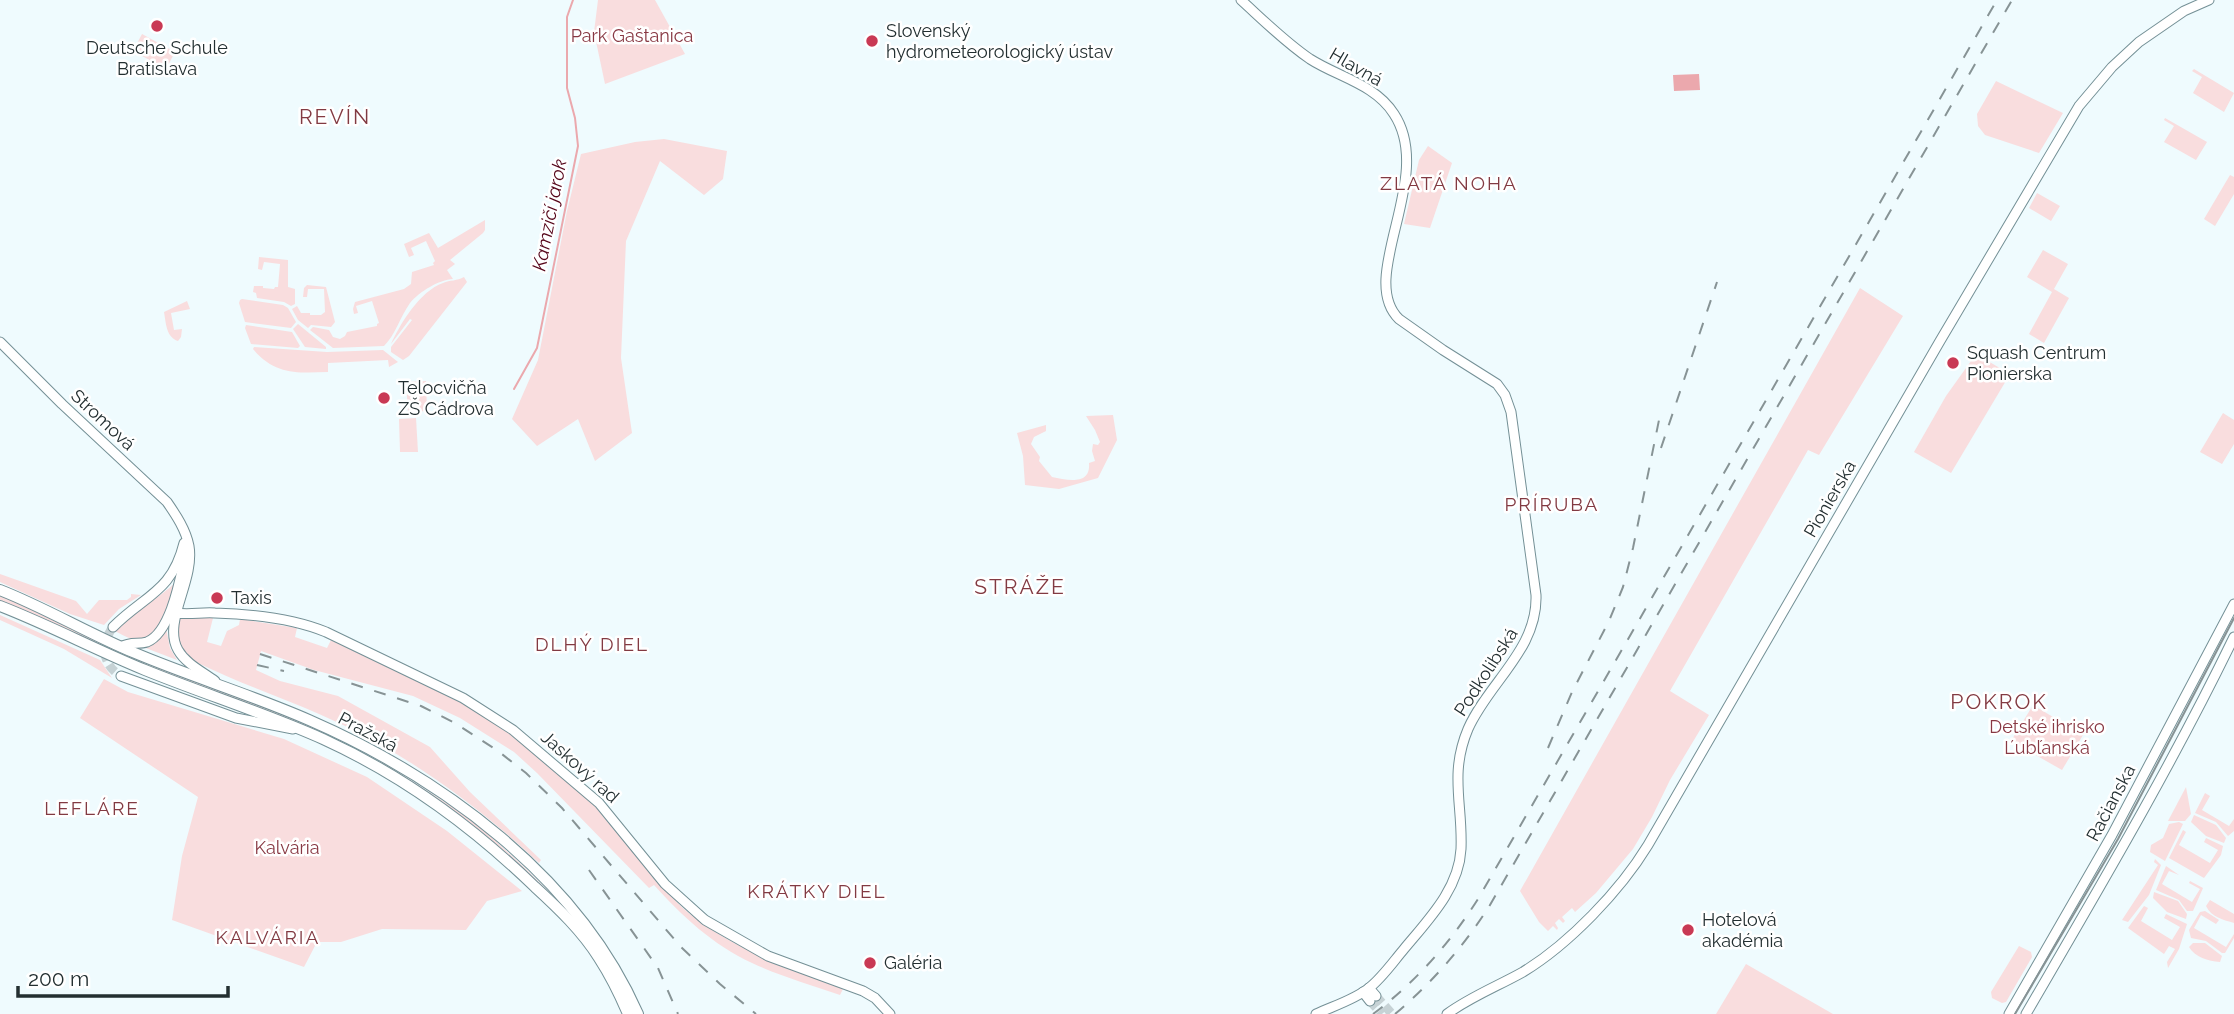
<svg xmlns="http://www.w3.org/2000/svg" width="2234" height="1014" font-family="Raleway,sans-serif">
<rect width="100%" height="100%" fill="#effbfe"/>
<!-- green -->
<g fill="#f9ddde">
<polygon points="598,0 655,0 685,54 605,84 594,32"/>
<polygon points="142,34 175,52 166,69 133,51"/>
<polygon points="2194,69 2234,93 2224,112 2193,93 2202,77 2192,71"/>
<polygon points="1996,81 2063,113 2039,153 1985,135 1978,126 1977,114"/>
<polygon points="2165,118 2207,142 2196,160 2164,142 2174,126 2164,120"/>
<polygon points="664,139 727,151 723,179 704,195 660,161 626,241 621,358 632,433 595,461 578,419 537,446 512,419 538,360 567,211 581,154 635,142"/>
<polygon points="1428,146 1452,163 1430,228 1404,224 1419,160"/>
<polygon points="2230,175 2234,177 2234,194 2215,226 2204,219"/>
<polygon points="2037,193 2060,206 2051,221 2029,208"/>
<path d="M485 220V230L483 233 450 260 455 264 447 270 453 279C439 280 420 291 410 303 400 317 396 334 384 346L333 348 310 330 313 327 329 330 333 337 340 339 345 336 347 332 377 326V324L379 323 372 301 356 306 358 313 354 314 353 309 355 302 404 289 411 284 412 272 434 265 433 263 435 261 426 241 411 248 414 255 409 257 404 244 429 233 438 248Z"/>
<polygon points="2043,250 2068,264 2054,289 2069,298 2044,343 2029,334 2052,292 2027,277"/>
<polygon points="259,257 288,260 288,287 295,289 295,304 291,306 284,302 257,298 256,293 253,292 254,286 263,286 263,288 274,289 275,287 278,287 280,264 264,262 262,270 258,269"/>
<path d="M464 277 467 282 409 356 403 360 391 352V347L412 320 410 319 391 344C400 324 420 291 443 283 450 280 457 281 464 277Z"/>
<polygon points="307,285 326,287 335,322 331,327 311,325 308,328 298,320 292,309 297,306 301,313 310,313 310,315 321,315 325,312 324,289 308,289 307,297 303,297 304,288"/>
<polygon points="1860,288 1903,316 1819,455 1808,450 1670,691 1709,715 1670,780 1652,817 1633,849 1596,893 1575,912 1572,908 1562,917 1565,921 1563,923 1559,919 1555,923 1558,928 1557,930 1553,926 1548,931 1539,922 1520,891"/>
<polygon points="242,299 283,305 288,308 296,322 291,328 245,322 239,303 240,300"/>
<path d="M187 301 190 309 171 313 174 330 182 329 181 337 178 341C166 337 166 323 164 312Z"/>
<polygon points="298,324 326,347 326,349 305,347 293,329"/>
<polygon points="246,325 292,332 300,346 298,348 251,344 245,328"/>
<path d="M254 347 327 352 383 350 398 362 389 367 388 360 328 363V372C297 373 275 375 253 349Z"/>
<polygon points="1976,354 2010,374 1951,473 1914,452 1946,396"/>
<polygon points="426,381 427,411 408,412 406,382"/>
<polygon points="2223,413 2234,420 2234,444 2222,464 2200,452"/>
<path d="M1113 415 1117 440 1098 478 1059 489 1025 485 1023 456 1017 433 1046 425V431L1034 437 1031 444 1040 457 1039 461 1052 477C1067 480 1091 486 1089 463L1095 461 1092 451 1093 444 1098 445 1100 442 1095 430 1086 416Z"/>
<polygon points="416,418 418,452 400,452 399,419"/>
<polygon points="0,574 76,601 87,614 99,600 127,600 131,597 131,594 141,595 119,609 104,625 70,614 0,582"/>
<path d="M177 581C171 598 161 643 136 640 129 639 121 634 115 631 132 611 158 600 177 581Z"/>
<polygon points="0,595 110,647 300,721 386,764 454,808 486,832 525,868 561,904 483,835 415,785 189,682 128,659 0,602"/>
<polygon points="0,615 100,660 112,678 64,649 0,620"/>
<path d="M181 618H213L207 642 221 646 227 631 239 625 240 619 297 628 295 637 327 648 331 640C393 670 466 698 519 740 546 762 576 785 600 811 634 846 659 892 699 921 743 953 795 969 843 989L840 995C811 985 780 976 752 963 713 945 682 916 654 885L649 888 537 773 514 752 460 718 413 696 314 670 261 651 256 670 280 681 338 696 430 747 470 792 541 860 539 863C474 802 400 749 319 714 278 696 236 682 196 662 178 649 176 641 178 620Z"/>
<polygon points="166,628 170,648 177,660 143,647"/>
<polygon points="104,679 128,692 284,739 367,777 447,831 522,891 487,901 466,930 382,929 341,942 317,942 304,967 172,920 182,856 198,797 80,718"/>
<polygon points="2033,705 2083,735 2062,770 2011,741"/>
<polygon points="2186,787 2191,814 2185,821 2168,821"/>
<polygon points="2205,793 2210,796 2202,810 2229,826 2234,819 2234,831 2228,836 2216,822 2195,813"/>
<polygon points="2194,815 2216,825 2226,838 2224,843 2206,836 2191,822"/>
<polygon points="2179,822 2183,824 2165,861 2150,852 2151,845 2163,838 2169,824"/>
<polygon points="2183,830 2186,832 2179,845 2210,863 2218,850 2204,842 2206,838 2223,846 2221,855 2204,878 2169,858"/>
<polygon points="2155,859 2161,865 2149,895 2128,922 2122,920 2158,865 2154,862"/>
<polygon points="2166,866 2179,875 2169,871 2162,884 2192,902 2200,889 2189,883 2190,881 2203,888 2193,911 2187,911 2179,900 2156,890"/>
<polygon points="2154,892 2178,901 2187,914 2186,919 2167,912 2153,898"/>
<path d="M2210 900 2234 914V923C2224 920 2211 917 2206 906Z"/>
<polygon points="2144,906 2148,908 2141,921 2172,940 2180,927 2164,918 2166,914 2187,924 2179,949 2168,968 2167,962 2175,949 2169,946 2164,954 2128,928"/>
<polygon points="2205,911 2219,920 2216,924 2201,915 2194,928 2226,947 2234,934 2234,938 2225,953 2222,953 2206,941 2191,938 2189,930 2200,912"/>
<path d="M2193 943H2205L2222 956 2220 962C2208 961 2195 957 2189 947Z"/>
<polygon points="2019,946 2031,952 2032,957 2006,1002 2002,1003 1992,998 1991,992"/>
<polygon points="1746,964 1833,1014 1716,1014"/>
</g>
<!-- water -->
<polygon fill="#eba8ad" points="1699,74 1700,90 1674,91 1673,75"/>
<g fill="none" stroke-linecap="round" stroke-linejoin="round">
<!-- stream -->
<polyline stroke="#eba8ad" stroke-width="2" points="514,389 537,348 578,146 575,118 567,88 567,17 573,0"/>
<!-- secondary-tunnel -->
<g stroke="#c6d2d5" stroke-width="9" stroke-dasharray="9 4.5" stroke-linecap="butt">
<path d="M113 627C100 644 102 665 121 676"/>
<polyline points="1376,996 1392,1014"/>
<polyline points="1370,1001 1382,1014"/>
</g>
<defs>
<g id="secondary">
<path d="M1241 0C1263 20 1285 42 1310 59 1338 77 1375 84 1394 114 1436 178 1356 277 1399 319L1443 350 1497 384 1505 395 1511 412 1536 595C1538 649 1489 682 1468 729 1449 774 1463 805 1461 849 1459 889 1428 920 1404 949 1393 962 1382 978 1369 988 1354 1000 1333 1006 1316 1014"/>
<path d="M0 342 62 404 167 502C176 515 186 530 189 546 195 581 162 622 178 650 186 664 203 672 215 681"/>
<path d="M176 613C190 615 202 612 215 613 252 614 292 618 326 632L463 698 513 730 599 803 665 884 705 920 768 956 863 991 875 998 890 1014"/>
<path d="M113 627C145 595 172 592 184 543"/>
<path d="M121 647C131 641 138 645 147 642 171 632 180 579 185 557"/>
<polyline points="121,676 236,718 293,729"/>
<polyline points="1369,988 1376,996"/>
<polyline points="1363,992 1370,1001"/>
<path d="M1447 1014C1470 997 1498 986 1523 972 1569 944 1620 891 1648 845L1940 341 2079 106 2112 67 2139 42 2184 11 2209 0"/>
<polyline points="2009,1014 2112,835 2234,604"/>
<path d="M2026 1014C2098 890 2171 767 2234 637"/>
</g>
<g id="primary">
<path d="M0 590C46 608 89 634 135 653 192 677 252 695 309 720 442 778 578 877 638 1014"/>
<path d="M0 606C49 625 96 650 145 670 204 694 265 713 323 739 402 775 473 827 535 887 558 908 582 931 599 958 610 975 620 995 628 1014"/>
</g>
</defs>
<!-- secondary casing -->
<use href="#secondary" stroke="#749096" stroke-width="11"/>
<!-- primary casing -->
<use href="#primary" stroke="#749096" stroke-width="12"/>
<!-- secondary -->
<use href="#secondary" stroke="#fff" stroke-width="9"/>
<!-- primary -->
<use href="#primary" stroke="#fff" stroke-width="10"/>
<!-- tram -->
<polyline stroke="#879395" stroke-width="2" points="2015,1014 2118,839 2234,618"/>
<!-- rail -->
<g stroke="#879395" stroke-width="2" stroke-dasharray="12 12" stroke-linecap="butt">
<polyline points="1661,448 1717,282"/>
<polyline points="260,654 421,706 455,723 498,751 526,773 562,808 681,947 720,984 756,1014"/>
<polyline points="257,665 284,671"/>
<polyline points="1548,748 1572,692 1609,621 1623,587 1633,548 1659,420"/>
<polyline points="589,870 658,968 678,1014"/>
<path d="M1373 1014C1415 983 1450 943 1478 899L1997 0"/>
<path d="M1395 1014C1432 983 1464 946 1490 905L2012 0"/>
</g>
</g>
<!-- markers -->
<g fill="#c93954" stroke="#fff" stroke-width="2.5">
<circle cx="157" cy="26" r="7"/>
<circle cx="872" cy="41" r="7"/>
<circle cx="1953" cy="363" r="7"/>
<circle cx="384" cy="398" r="7"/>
<circle cx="217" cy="598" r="7"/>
<circle cx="1688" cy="930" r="7"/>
<circle cx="870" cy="963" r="7"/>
</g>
<g text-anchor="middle" stroke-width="5" stroke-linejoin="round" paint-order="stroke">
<!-- poi labels -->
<g font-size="18" fill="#232f31" stroke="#fff" text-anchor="start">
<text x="886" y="37">Slovenský<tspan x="886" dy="21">hydrometeorologický ústav</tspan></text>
<text x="157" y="54" text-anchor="middle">Deutsche Schule<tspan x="157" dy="21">Bratislava</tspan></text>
<text x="1967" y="359">Squash Centrum<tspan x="1967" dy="21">Pionierska</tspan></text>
<text x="398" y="394">Telocvičňa<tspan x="398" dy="21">ZŠ Cádrova</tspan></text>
<text x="231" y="604">Taxis</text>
<text x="1702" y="926">Hotelová<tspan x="1702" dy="21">akadémia</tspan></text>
<text x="884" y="969">Galéria</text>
</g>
<!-- park labels -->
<g font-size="18" fill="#883843" stroke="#fff">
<text x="632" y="42">Park Gaštanica</text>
<text x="2047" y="733">Detské ihrisko<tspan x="2047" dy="21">Ľubľanská</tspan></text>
<text x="287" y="854">Kalvária</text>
</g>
<!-- street labels -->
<g font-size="18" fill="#232f31" stroke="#fff">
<text transform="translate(1356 67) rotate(30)" y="6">Hlavná</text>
<text transform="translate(103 420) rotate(43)" y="6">Stromová</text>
<text transform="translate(1830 499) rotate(-60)" y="6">Pionierska</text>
<text transform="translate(1486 672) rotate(-57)" y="6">Podkolibská</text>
<text transform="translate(368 732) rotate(28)" y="6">Pražská</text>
<text transform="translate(580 767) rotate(42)" y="6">Jaskový rad</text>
<text transform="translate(2111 803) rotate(-62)" y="6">Račianska</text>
</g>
<!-- neighbourhood labels -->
<g font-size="19" letter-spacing="2" fill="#823a42" stroke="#fff">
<text x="1449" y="190">ZLATÁ NOHA</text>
<text x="1552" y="511">PRÍRUBA</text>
<text x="592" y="651">DLHÝ DIEL</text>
<text x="92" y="815">LEFLÁRE</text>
<text x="817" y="898">KRÁTKY DIEL</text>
<text x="268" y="944">KALVÁRIA</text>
</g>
<!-- water labels -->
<g font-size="19" font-style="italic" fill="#550519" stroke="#fff">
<text transform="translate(549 215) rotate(-79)" y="7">Kamzičí jarok</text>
</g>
<!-- quarter labels -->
<g font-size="21" letter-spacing="2" fill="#823a42" stroke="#fff">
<text x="335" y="124">REVÍN</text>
<text x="1020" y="594">STRÁŽE</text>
<text x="1999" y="709">POKROK</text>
</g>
</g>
<!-- scale -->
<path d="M18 986v10h210v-10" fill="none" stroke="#232f31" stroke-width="3.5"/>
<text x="28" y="986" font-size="21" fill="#232f31" stroke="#ffffff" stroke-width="5" paint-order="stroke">200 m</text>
</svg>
